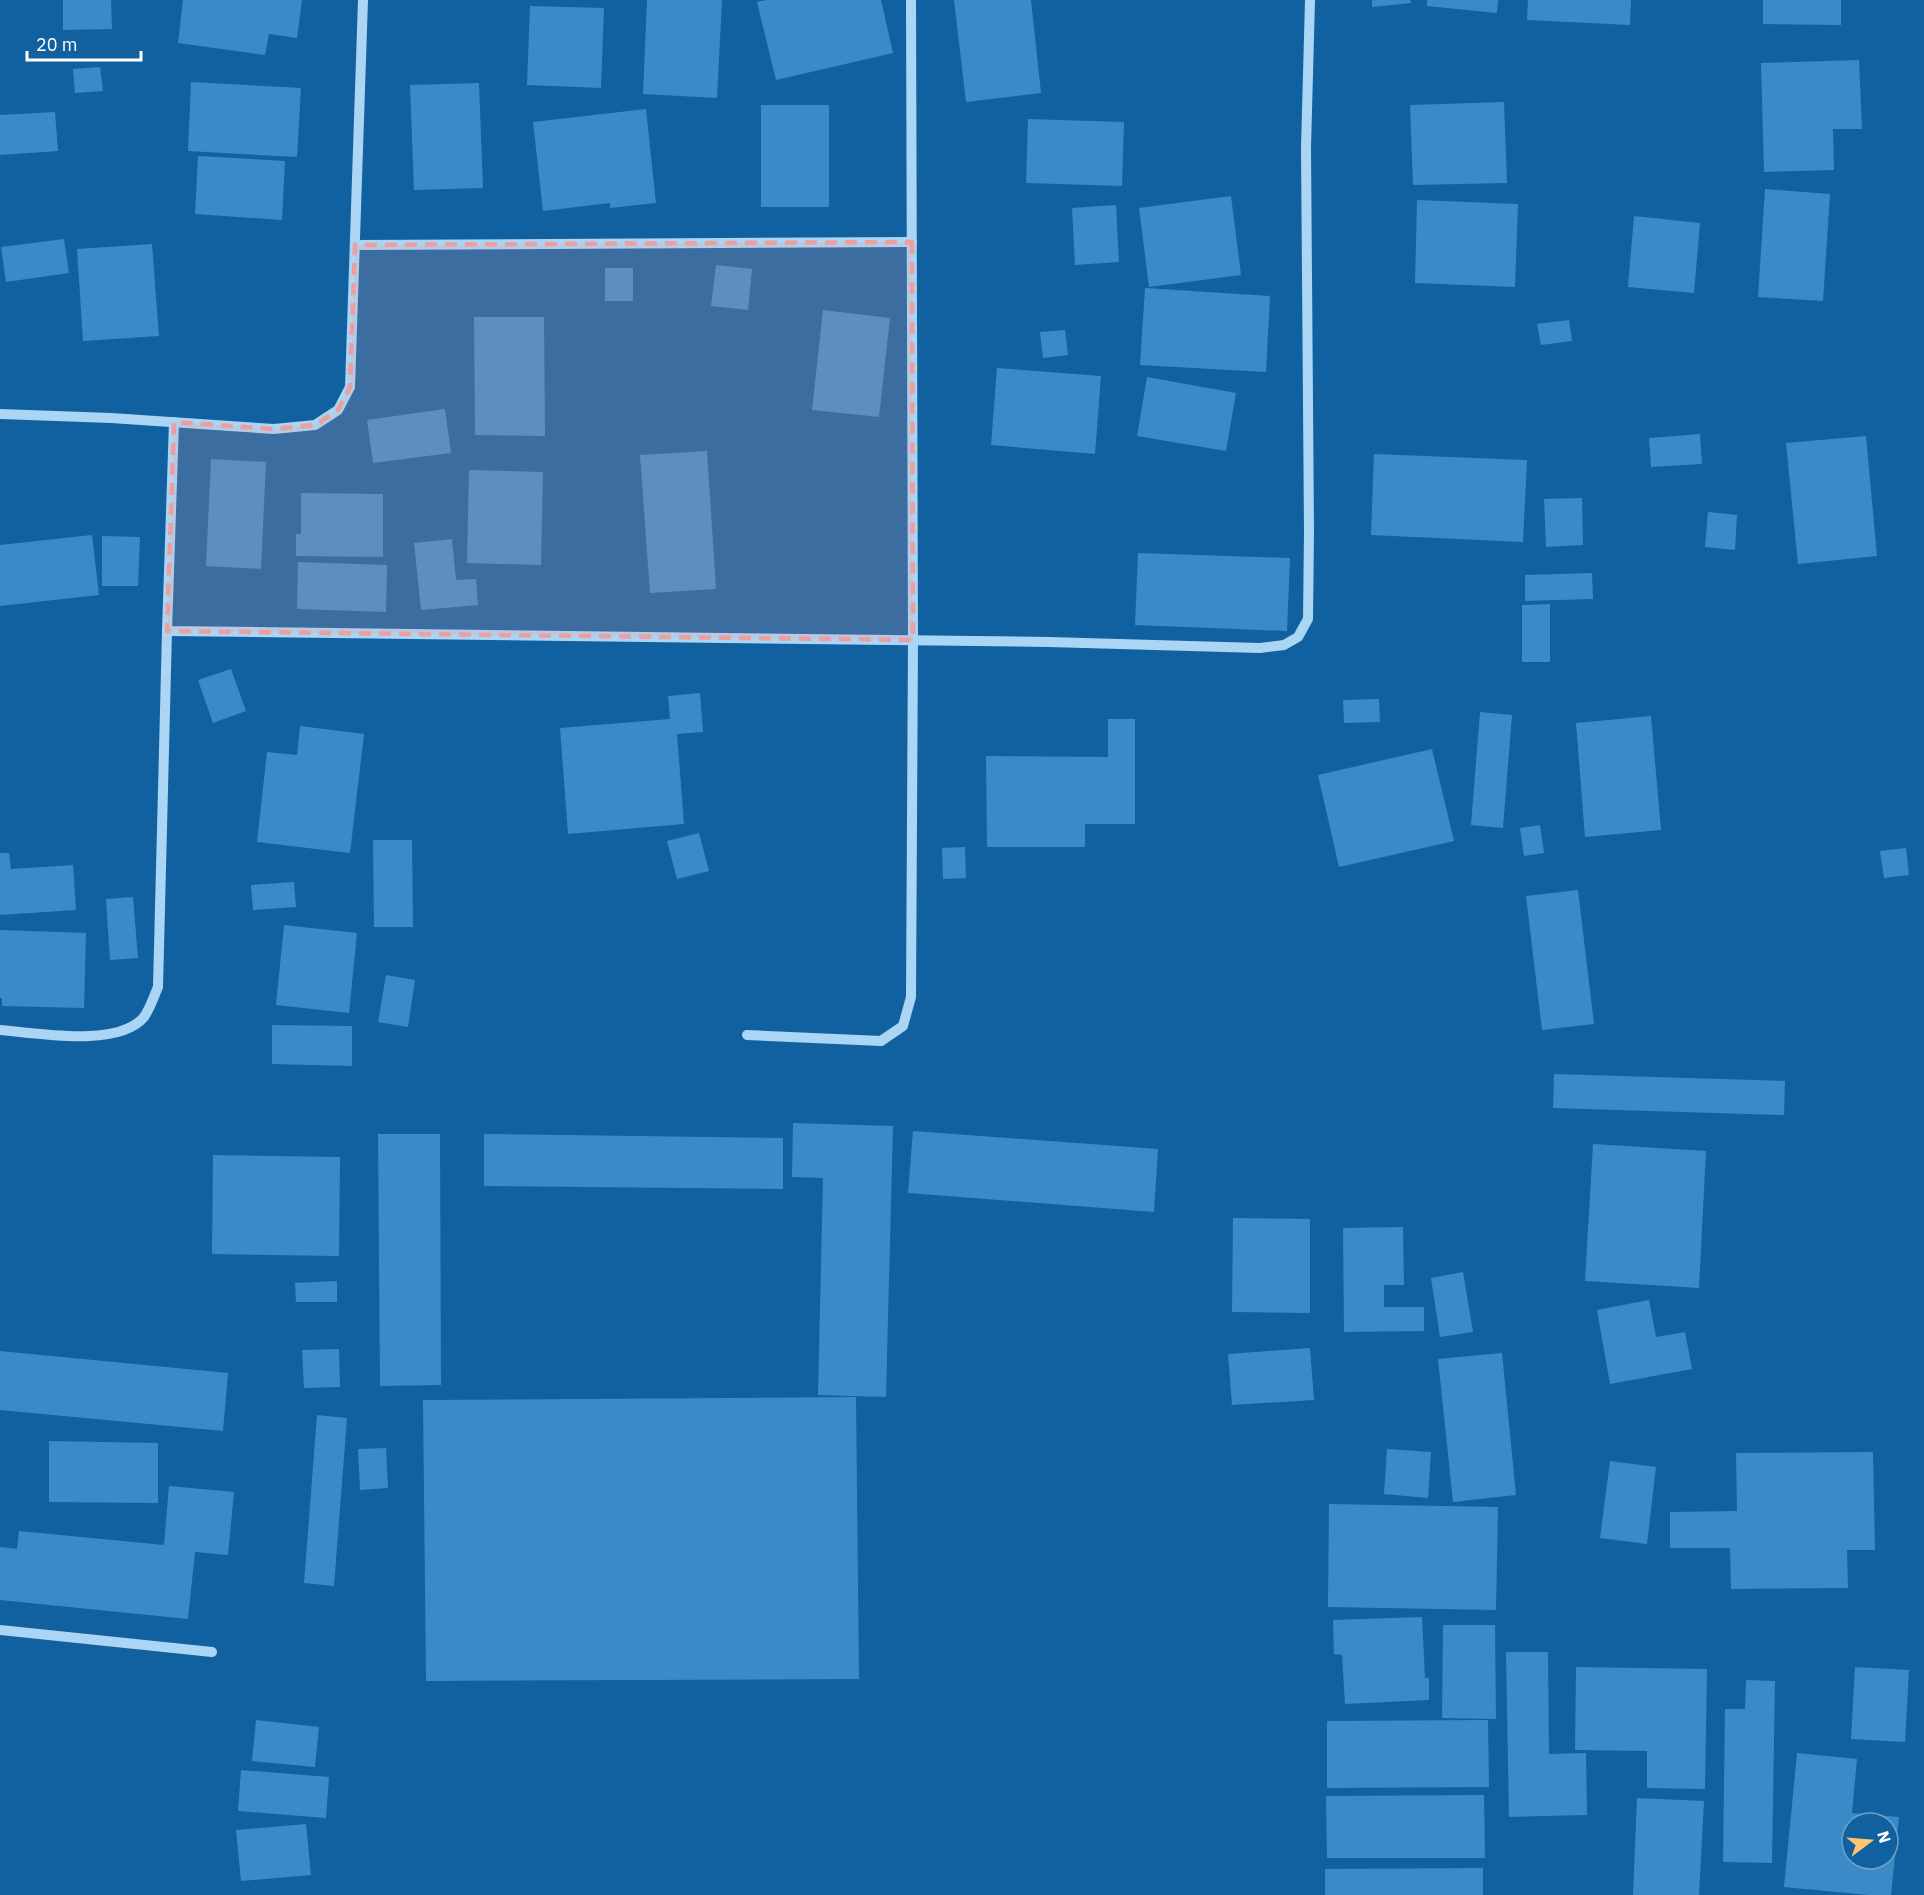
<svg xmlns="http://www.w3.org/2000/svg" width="1924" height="1895" font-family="'IBM Plex Sans',sans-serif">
<rect width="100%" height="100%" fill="#1161a1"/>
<!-- building -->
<g fill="#3a8ac8" fill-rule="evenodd">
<polygon points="63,0 111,0 112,29 63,30"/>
<polygon points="183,0 302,0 297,38 269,34 265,55 178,43"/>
<polygon points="647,0 722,0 717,98 643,94"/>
<polygon points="767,0 881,0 893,53 776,80 757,2"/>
<polygon points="954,0 1031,0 1041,93 966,102"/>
<polygon points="1372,0 1410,0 1411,3 1372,7"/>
<polygon points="1427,0 1498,0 1497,13 1427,6"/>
<polygon points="1528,0 1631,0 1630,25 1527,20"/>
<polygon points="1763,0 1841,0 1841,25 1763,24"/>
<polygon points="530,6 604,8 601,88 527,85"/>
<polygon points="1859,60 1862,129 1833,129 1834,170 1764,172 1761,63"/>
<polygon points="100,67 103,91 75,93 73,69"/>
<polygon points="191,82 301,88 297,157 188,151"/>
<polygon points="479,83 483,188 414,190 410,85"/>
<polygon points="1504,102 1507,183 1413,185 1410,105"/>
<rect x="761" y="105" width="68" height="102"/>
<polygon points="646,109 656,203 610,208 610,203 543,211 533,122"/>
<polygon points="55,112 58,151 0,155 0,115"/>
<polygon points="1028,119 1124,122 1122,186 1026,183"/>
<polygon points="198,156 285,161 282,220 195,214"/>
<polygon points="1765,189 1830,194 1823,301 1758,297"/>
<polygon points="1231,196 1241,275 1149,287 1139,208"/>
<polygon points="1417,200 1518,204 1515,287 1415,283"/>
<polygon points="1116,205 1119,262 1075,265 1072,208"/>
<polygon points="1634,216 1700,223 1694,293 1628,287"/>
<polygon points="64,239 69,273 6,282 1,247"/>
<polygon points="152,244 159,336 83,341 77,249"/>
<polygon points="716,265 752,269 748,310 711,306"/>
<rect x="605" y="268" width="28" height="33"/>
<polygon points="1145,288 1270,296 1266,372 1140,365"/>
<polygon points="823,310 890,318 879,417 812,410"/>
<polygon points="474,317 544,317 545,436 475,435"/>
<polygon points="1569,320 1572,341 1541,345 1537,324"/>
<polygon points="1065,330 1068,355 1043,358 1040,332"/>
<polygon points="997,368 1101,376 1095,454 991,445"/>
<polygon points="1147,377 1236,393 1226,451 1137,436"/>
<polygon points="445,409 451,453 373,463 367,420"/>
<polygon points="1700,434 1702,464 1651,467 1649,438"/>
<polygon points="1866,436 1877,556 1798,564 1786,443"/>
<polygon points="707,451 716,589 650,593 640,455"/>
<polygon points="1374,454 1527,460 1523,542 1371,535"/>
<polygon points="211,459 266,462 261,569 206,566"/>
<polygon points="469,470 543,472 541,565 467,563"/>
<polygon points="301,493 383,494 383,557 296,556 296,534 301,534"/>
<polygon points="1582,498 1583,545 1546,547 1544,499"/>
<polygon points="1708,512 1737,515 1735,550 1705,547"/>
<polygon points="92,535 99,595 0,606 0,545"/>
<polygon points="102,536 140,537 138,586 102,586"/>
<polygon points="452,539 456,580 476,579 478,605 421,610 414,543"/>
<polygon points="1138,553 1290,558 1287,631 1135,625"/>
<polygon points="298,562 387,565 386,612 297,609"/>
<polygon points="1592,573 1593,599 1525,601 1525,575"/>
<polygon points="1550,604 1550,662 1522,662 1522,605"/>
<polygon points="231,669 246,711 213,723 198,680"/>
<polygon points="700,693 703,732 677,734 684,824 568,834 560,728 670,719 668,696"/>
<polygon points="1379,699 1380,722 1344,723 1343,700"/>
<polygon points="1480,712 1512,715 1503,828 1471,825"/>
<polygon points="1651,716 1661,830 1585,837 1576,723"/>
<polygon points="1108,719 1135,719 1135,824 1085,824 1085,847 987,847 986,756 1108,757"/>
<polygon points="300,726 364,734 350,853 257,842 267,752 297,755"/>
<polygon points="1432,749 1454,841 1339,867 1318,775"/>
<polygon points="1540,825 1544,853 1524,856 1520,828"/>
<polygon points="699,833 709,871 677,879 667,841"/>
<polygon points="373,840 412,840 413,927 374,927"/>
<polygon points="965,847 966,878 943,879 942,848"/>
<polygon points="1906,848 1909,875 1884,878 1880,851"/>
<polygon points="0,853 9,853 11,869 73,865 76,910 0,915"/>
<polygon points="294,882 296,907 253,910 251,885"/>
<polygon points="1578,890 1594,1024 1542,1030 1526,896"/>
<polygon points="133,897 138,958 110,960 106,899"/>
<polygon points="284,925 357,933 349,1013 276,1005"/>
<polygon points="0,930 86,933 84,1008 2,1006 2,998 0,998"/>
<polygon points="386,975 415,980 408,1027 378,1022"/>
<polygon points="272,1025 352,1026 352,1066 272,1064"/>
<polygon points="1554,1074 1785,1081 1784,1115 1553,1108"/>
<polygon points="793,1123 893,1126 886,1397 818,1395 823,1178 792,1177"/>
<polygon points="913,1131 1158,1149 1154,1212 908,1193"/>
<polygon points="378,1134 440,1134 441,1385 380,1386"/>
<polygon points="484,1134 783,1138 783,1189 484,1186"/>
<polygon points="1593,1144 1706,1151 1699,1288 1585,1281"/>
<polygon points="213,1155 340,1157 339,1256 212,1254"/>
<polygon points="1233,1218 1310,1219 1310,1313 1232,1312"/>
<polygon points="1403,1227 1404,1285 1384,1285 1384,1307 1424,1307 1424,1331 1344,1332 1343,1228"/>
<polygon points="1463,1272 1473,1332 1440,1337 1431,1278"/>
<polygon points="337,1281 337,1302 296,1302 295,1283"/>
<polygon points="1649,1300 1656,1337 1685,1332 1692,1369 1610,1384 1597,1310"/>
<polygon points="1310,1348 1314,1400 1232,1405 1228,1354"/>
<polygon points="339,1349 340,1387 304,1388 302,1350"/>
<polygon points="0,1351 228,1373 223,1431 0,1410"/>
<polygon points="1502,1353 1516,1495 1453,1502 1438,1359"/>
<polygon points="856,1397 859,1679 426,1681 423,1400"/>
<polygon points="317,1415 347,1418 334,1586 304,1583"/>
<polygon points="49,1441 158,1443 158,1503 49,1502"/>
<polygon points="386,1448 388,1488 360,1490 358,1449"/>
<polygon points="1387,1449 1431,1452 1428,1498 1384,1494"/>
<polygon points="1873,1452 1875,1550 1847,1550 1848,1588 1731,1589 1730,1548 1670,1548 1670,1512 1737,1511 1736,1453"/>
<polygon points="1610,1461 1656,1467 1647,1544 1600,1538"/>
<polygon points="169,1486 234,1492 228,1555 195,1552 188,1619 0,1600 0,1547 17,1549 19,1531 164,1545"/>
<polygon points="1329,1504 1498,1507 1496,1610 1328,1607"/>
<polygon points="1422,1617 1425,1678 1429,1678 1429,1700 1345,1704 1342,1655 1334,1654 1333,1620"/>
<polygon points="1443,1625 1495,1625 1496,1719 1442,1718"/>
<polygon points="1506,1652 1548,1652 1549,1754 1586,1753 1587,1815 1509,1817"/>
<polygon points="1576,1667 1707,1669 1705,1789 1647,1788 1647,1751 1575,1750"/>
<polygon points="1855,1667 1909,1670 1905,1742 1851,1739"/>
<polygon points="1746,1680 1775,1681 1772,1863 1723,1862 1725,1709 1745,1709"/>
<polygon points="256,1720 319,1727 315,1767 252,1761"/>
<polygon points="1488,1720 1489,1787 1327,1788 1327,1721"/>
<path d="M1797 1753 1857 1759 1852 1813 1899 1817 1891 1895H1868L1784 1887ZM1852 1823H1888V1859H1852Z"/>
<polygon points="241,1770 329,1777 326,1818 238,1811"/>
<polygon points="1484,1795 1485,1858 1327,1858 1326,1796"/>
<polygon points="1637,1798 1704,1801 1699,1895 1633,1895"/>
<polygon points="306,1824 311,1875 241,1881 236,1830"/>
<polygon points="1483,1868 1483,1895 1325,1895 1325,1869"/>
</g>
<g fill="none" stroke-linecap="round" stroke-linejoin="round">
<!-- minor -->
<g stroke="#aad5f5" stroke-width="10">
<polyline points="355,245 912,242"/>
<polyline points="0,414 111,418 274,429 315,425 338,410 350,387 363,0"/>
<polyline points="174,422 167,631 1049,642 1260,648 1284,645 1298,637 1308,619 1309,531 1306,148 1310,0"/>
<path d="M0 1030C37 1033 118 1048 144 1017 150 1009 154 996 158 987L167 631"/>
<polyline points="747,1035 881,1041 903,1026 911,997 913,640 911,0"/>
<polyline points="0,1630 212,1652"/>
</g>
</g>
<!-- marked area -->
<path fill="#ed9e9e" fill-opacity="0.2" stroke="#ed9e9e" stroke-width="4.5" stroke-dasharray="12 8" stroke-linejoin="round" d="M912 242 913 640 167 631 174 422 274 429 315 425 338 410 350 387 355 245Z"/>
<!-- north arrow -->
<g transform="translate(1870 1841) rotate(74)"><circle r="28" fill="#1161a1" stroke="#70a0c7" stroke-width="1.5"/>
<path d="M0-4.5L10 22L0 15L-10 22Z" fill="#ffc46f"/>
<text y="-9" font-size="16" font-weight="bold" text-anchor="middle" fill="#ffffff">N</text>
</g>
<!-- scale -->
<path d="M27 51v9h114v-9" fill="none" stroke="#ffffff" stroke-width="3"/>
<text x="36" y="51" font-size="18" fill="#ffffff" stroke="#1161a1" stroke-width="4.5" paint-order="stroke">20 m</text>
</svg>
